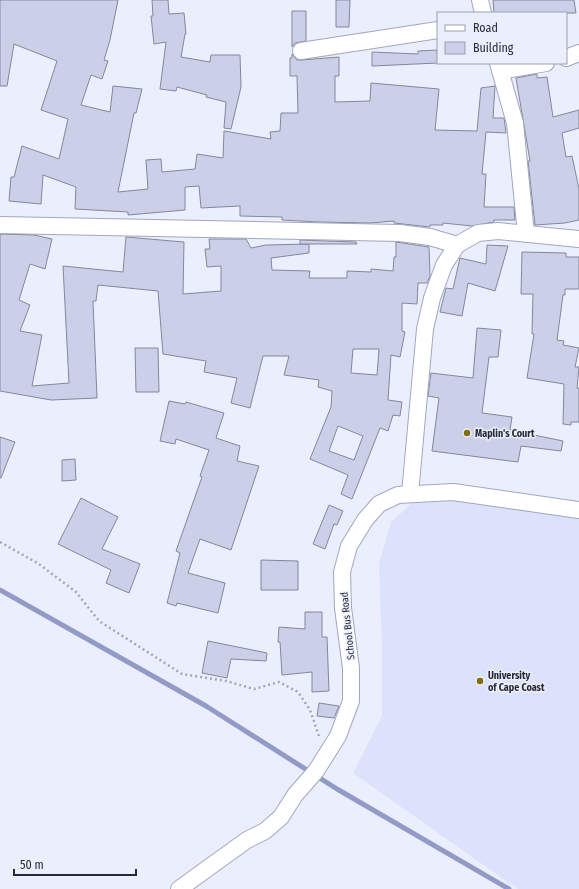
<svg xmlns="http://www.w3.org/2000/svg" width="579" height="889" font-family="'Fira Sans Condensed',sans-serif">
<rect width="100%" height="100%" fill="#ebeffd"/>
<!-- built -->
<polygon fill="#dce2fb" points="421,495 579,502 579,889 518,889 353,773 382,716 382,646 379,564 391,522"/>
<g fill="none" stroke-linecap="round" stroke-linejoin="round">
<!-- stream -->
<polyline stroke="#929bc5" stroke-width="5" points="0,590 206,706 337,789 509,889"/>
</g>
<!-- building -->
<g fill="#cbd0e8" stroke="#82879d" fill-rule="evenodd">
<polygon points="0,0 118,0 110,40 104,60 108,61 102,79 91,75 81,105 110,112 113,86 142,89 136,113 134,113 118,192 148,189 146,160 161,159 162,172 195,169 197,154 223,158 224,131 271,139 270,132 280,131 281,113 298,113 297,76 290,76 290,58 292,58 292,54 297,60 302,60 339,57 339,76 335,76 335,102 370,101 371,83 439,89 435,130 477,131 481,88 495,86 493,118 504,118 506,133 486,132 482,174 486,174 484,207 514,207 515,220 494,220 494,222 472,226 443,223 443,225 430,225 430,227 394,223 394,221 370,223 319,222 282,220 282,217 240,216 240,206 201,208 199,186 185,187 185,210 128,215 128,212 75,209 76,187 43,175 41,204 9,201 11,177 14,177 22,146 59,159 68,119 41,110 57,61 14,44 7,86 0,86"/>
<polygon points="152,0 168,0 169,14 184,13 186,34 185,34 181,57 210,62 211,55 240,55 241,87 231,129 224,128 226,102 206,97 207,95 177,87 176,91 160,89 166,42 154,44 151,16 153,16"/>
<polygon points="336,0 350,0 349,27 336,27"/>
<polygon points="493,0 574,0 576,13 494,13"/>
<polygon points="292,11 306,11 306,41 295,43 292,47"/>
<polygon points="437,50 438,63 372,66 372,52 418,54 418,51"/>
<polygon points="537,74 537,78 547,77 553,117 579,110 579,128 562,133 566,157 572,156 579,189 579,220 565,223 535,225 528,161 530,161 516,78"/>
<path d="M0 234 34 235 52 239 45 269 30 264 19 300 30 305 20 331 42 335 32 386 69 383 63 266 123 272 126 237 184 242 183 294 221 291V266L207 267 205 249H210L209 239H246L251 248 266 245 309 244V253L271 258 272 270 310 271 309 278H347V271L371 272V269L393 271 394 257H396V242L429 247 430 276 427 283H418L417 304 402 303V331L405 332 400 357 391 355 388 400 402 402 400 416 393 415 388 431 380 428 352 499 341 494 348 475 310 459 331 407 332 391 318 387 319 380 284 375 289 356H263L250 408 231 403 237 378 204 372 206 361 163 354 158 291 98 285 96 301H93L97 398 51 400 0 391ZM353 349H379L377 375 351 373ZM338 426 363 436 354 460 329 451Z"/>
<polygon points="300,240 356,242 357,244 300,244"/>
<polygon points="487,245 508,246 495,291 468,283 462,316 440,312 446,288 453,289 460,258 486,264"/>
<polygon points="522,252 566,253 566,257 579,257 579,289 565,289 565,295 563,295 557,340 564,341 563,345 579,348 575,367 579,367 577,388 579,388 579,422 571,422 571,425 563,424 564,384 527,378 534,334 532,334 533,294 521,294"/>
<polygon points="477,328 501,330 498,357 489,357 482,413 512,417 510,430 563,441 561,451 521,446 518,462 432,451 439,398 428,396 431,373 473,378"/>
<polygon points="135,348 158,348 159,392 136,392"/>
<polygon points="169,401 185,404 186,402 224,413 216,438 240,446 237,461 259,466 231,550 200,539 188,573 225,583 218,613 177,603 176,606 167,603 180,553 176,551 202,477 200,476 209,450 176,439 175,444 160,441"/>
<polygon points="0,437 15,442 1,478 0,478"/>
<polygon points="75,459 76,480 62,481 62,460"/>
<polygon points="81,498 118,517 102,549 140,564 129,593 106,583 111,570 58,544"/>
<polygon points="329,505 343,511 337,525 334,524 325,549 313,544"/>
<polygon points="261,560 298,561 298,590 261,590"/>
<polygon points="305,612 322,612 322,637 327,637 329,691 312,692 312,672 282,675 280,642 278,642 279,627 305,629"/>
<polygon points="208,641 267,653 266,661 231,659 227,678 202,673"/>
<polygon points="319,703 339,706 334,718 317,716"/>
</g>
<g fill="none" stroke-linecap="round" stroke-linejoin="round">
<defs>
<g id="minor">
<polyline points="480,0 483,13"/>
<polyline points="301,51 438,30"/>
<polyline points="566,58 579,53"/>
<polyline points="498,63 515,123 526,234"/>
<polyline points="500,71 546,63"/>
<polyline points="0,225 400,233 430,237 457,245"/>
<polyline points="410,494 425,329 432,298 444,265 457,245 478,233 498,231 579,239"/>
<polyline points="179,889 247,840 265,831 281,817 295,795 316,771 338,736 351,701 351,668 343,608 342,572 349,546 365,520 379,504 398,495 453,492 579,510"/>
</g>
</defs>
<!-- minor casing -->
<use href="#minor" stroke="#a1a7bd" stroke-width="18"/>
<!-- path -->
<polyline stroke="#a4a7b3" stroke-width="2.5" stroke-dasharray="2 3" stroke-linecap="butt" points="0,542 39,564 76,592 99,621 182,674 226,681 254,689 279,682 298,692 310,710 319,736"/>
<!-- minor -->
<use href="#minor" stroke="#fff" stroke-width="16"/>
</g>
<!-- markers -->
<g fill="#816f0c" stroke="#ebeffd" stroke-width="1.5">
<circle cx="467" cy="433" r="4"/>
<circle cx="480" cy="681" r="4"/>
</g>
<g text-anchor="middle" stroke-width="3" stroke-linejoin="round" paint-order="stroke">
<!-- poi labels -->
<g font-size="10" font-weight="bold" fill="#282a33" stroke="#ebeffd" text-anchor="start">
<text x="475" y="437">Maplin's Court</text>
<text x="488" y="679">University<tspan x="488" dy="12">of Cape Coast</tspan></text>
</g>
<!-- street labels -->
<g font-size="10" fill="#282a33" stroke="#ebeffd">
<text transform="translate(347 626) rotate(-96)" y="4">School Bus Road</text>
</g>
</g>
<!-- legend -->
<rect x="437" y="12" width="130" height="52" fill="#ebeffd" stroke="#9da0ac"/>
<rect x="445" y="25" width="20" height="6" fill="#ffffff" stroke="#9da0ac"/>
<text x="473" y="32" font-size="12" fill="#282a33">Road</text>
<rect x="445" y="42" width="20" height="12" fill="#cbd0e8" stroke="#9da0ac"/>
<text x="473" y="52" font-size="12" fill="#282a33">Building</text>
<!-- scale -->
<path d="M14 869v6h122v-6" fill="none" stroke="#282a33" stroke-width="2"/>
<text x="20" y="869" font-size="12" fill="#282a33" stroke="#ebeffd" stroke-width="3" paint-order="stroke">50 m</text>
</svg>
